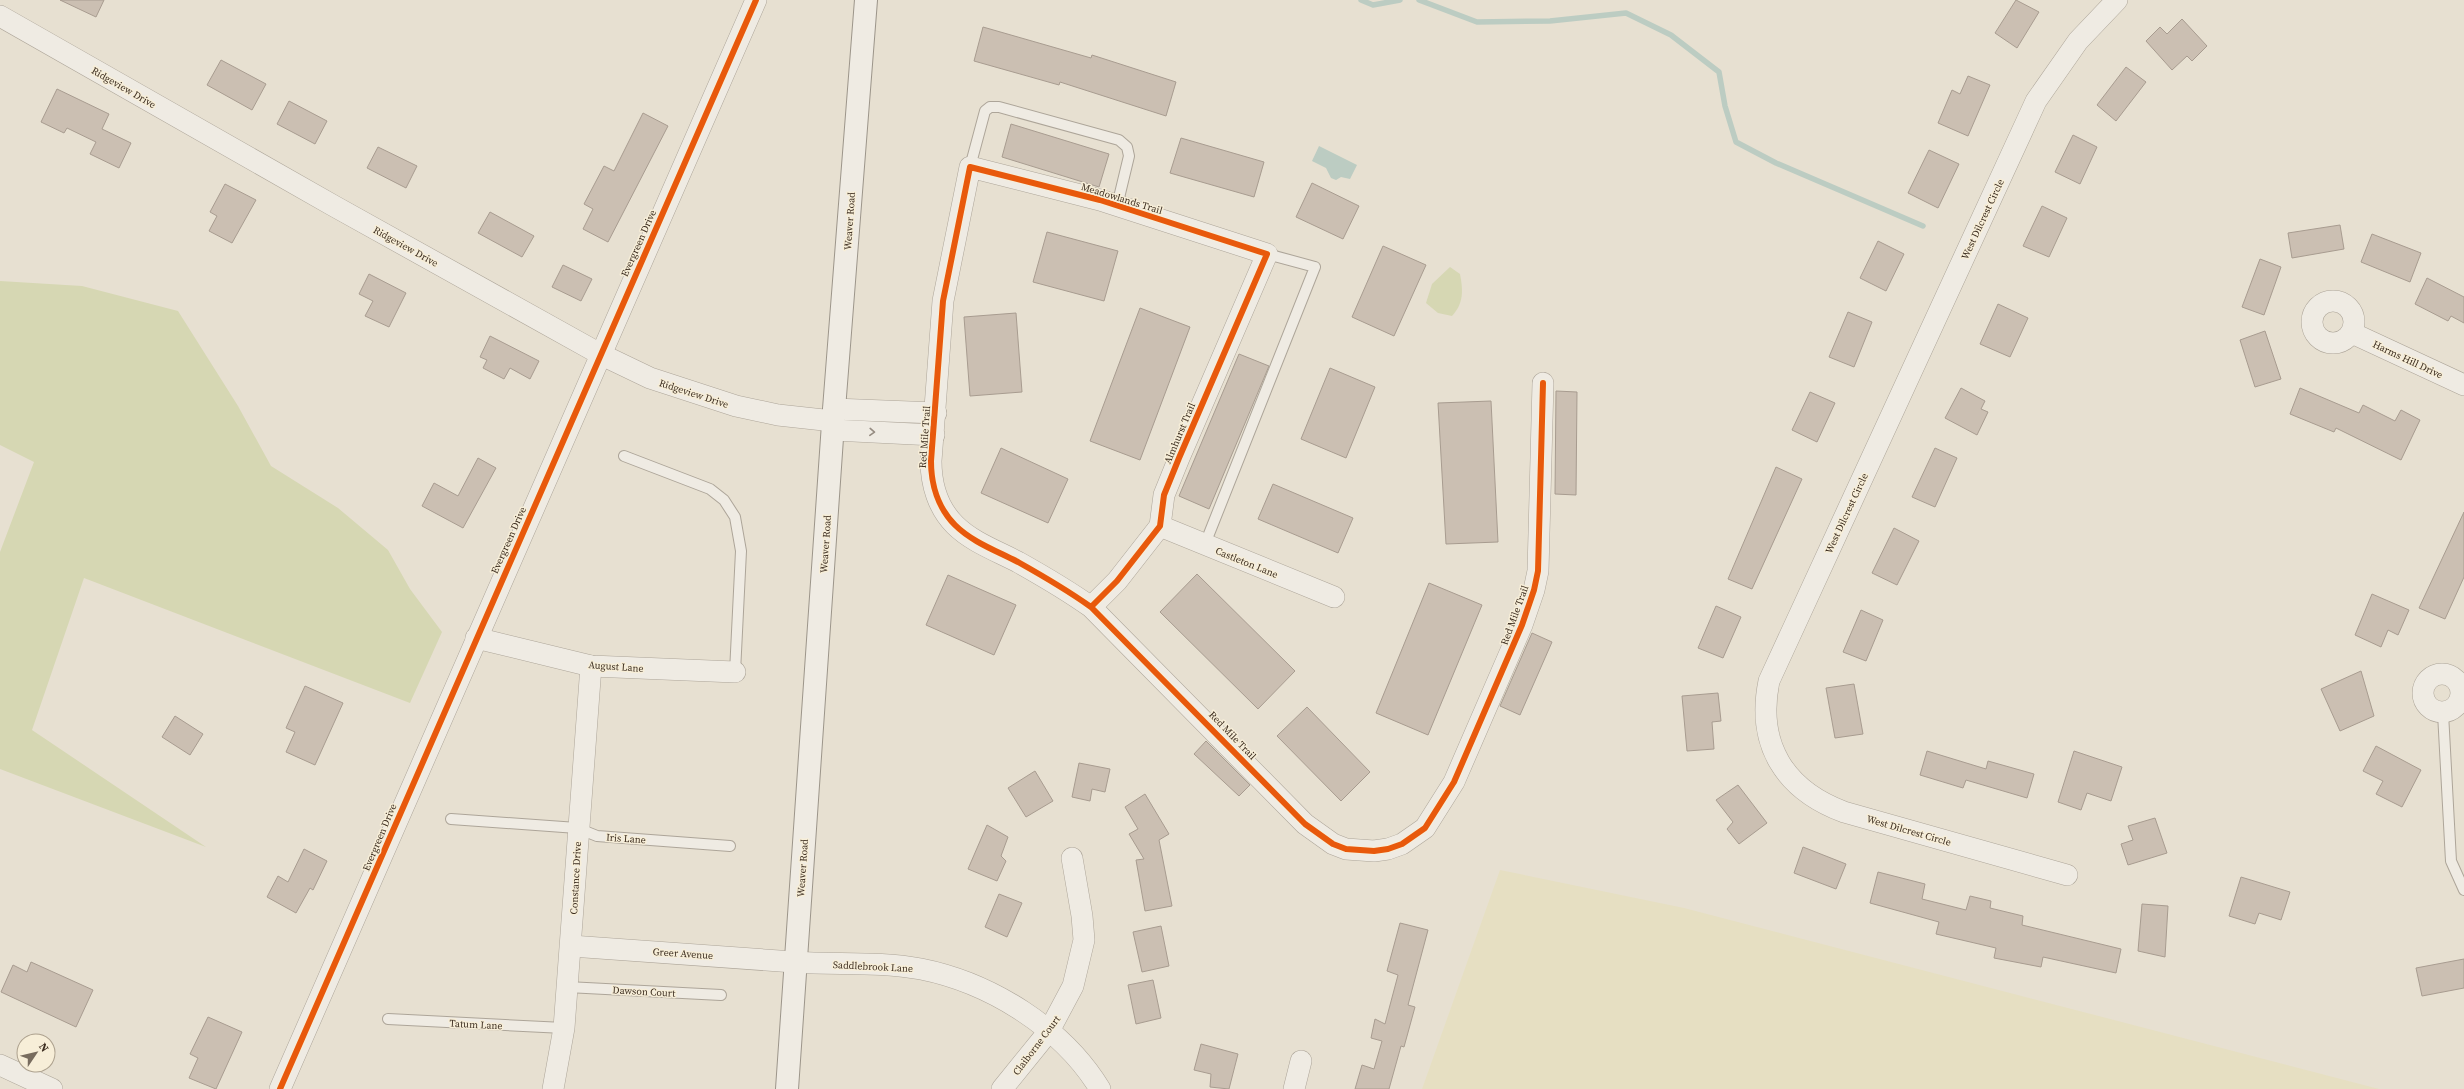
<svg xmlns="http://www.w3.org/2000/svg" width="2464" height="1089" font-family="'Source Serif 4',serif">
<rect width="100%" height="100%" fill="#e7e0d1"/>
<!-- farmland -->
<polygon fill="#e6dfc2" points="1500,870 1684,908 2379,1089 1422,1089"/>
<!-- green -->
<g fill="#d6d7b3">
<path d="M1450 267 1460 274C1463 290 1464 303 1452 316L1438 313 1426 303 1432 284Z"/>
<polygon points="0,281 82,286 178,311 238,406 271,466 338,508 388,550 410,589 442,632 410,703 84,578 32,730 206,847 0,769 0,552 34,462 0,445"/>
</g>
<!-- water -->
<polygon fill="#bcccc2" points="1319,146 1357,165 1350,179 1341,177 1336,180 1331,178 1326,168 1312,161"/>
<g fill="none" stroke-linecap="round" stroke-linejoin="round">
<!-- stream -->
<g stroke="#bcccc2" stroke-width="5.5">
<polyline points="1361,0 1373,5 1400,0"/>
<polyline points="1419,0 1477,22 1550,21 1626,13 1671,35 1719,72 1725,106 1736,142 1776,163 1923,226"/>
</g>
</g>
<!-- building -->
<g fill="#cbbfb2" stroke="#a89c90">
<polygon points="60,0 104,0 96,17"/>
<polygon points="2016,0 2039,12 2017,48 1995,33"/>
<polygon points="2182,19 2207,46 2192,61 2187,56 2172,70 2146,41 2160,27 2167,34"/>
<polygon points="983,27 1091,58 1092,55 1176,82 1166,116 1060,82 1059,85 974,61"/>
<polygon points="221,60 266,84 252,110 207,85"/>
<polygon points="2126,67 2146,82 2116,121 2097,105"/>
<polygon points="1968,76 1990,85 1968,136 1938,123 1952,90 1960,94"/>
<polygon points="57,89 109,114 102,129 131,143 119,168 90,154 96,142 67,128 64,133 41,122"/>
<polygon points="289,101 327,121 315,144 277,124"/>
<polygon points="643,113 668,126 608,242 583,229 593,209 584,204 604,166 614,171"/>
<polygon points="1011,124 1109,154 1099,187 1002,157"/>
<polygon points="2073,135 2097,147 2080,184 2055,172"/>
<polygon points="1181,138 1264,162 1254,197 1170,173"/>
<polygon points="378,147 417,166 406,188 367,168"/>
<polygon points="1929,150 1959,164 1938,208 1908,193"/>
<polygon points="1312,183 1359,206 1343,239 1296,217"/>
<polygon points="225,184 256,200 232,243 209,231 217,216 210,212"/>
<polygon points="2042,206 2067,218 2049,257 2023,246"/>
<polygon points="490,212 534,236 522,257 478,233"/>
<polygon points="2340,225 2344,249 2292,258 2288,233"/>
<polygon points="1047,232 1118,251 1104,301 1033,282"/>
<polygon points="2372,234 2421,253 2410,282 2361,262"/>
<polygon points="1878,241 1904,254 1886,291 1860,278"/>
<polygon points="1383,246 1426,265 1394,336 1352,317"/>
<polygon points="2260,259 2281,267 2264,315 2242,307"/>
<polygon points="563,265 592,279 581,301 552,287"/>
<polygon points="369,274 406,293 389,327 365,316 373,301 359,294"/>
<polygon points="2427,278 2464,297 2464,323 2451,316 2448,321 2415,304"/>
<polygon points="1998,304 2028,318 2010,357 1980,344"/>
<polygon points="1140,308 1190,327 1140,460 1090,441"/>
<polygon points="1848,312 1872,322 1854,367 1829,357"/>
<polygon points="1016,313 1022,392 970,396 964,317"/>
<polygon points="2265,331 2281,379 2255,387 2240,340"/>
<polygon points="490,336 539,361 530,379 510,368 504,379 483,368 487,360 480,357"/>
<polygon points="1239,354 1269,366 1209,509 1179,496"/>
<polygon points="1330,368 1375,387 1346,458 1301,439"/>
<polygon points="1961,388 1985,401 1981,409 1988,412 1977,435 1945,418"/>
<polygon points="2300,388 2359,413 2363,405 2395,421 2401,410 2420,420 2401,460 2336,428 2334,432 2290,414"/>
<polygon points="1556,391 1577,392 1576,495 1555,494"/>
<polygon points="1810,392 1835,403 1817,442 1792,430"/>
<polygon points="1491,401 1498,542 1446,544 1438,403"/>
<polygon points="1001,448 1068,479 1048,523 981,493"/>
<polygon points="1935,448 1957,458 1935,507 1912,497"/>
<polygon points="478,458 496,468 463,528 422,506 434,483 458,496"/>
<polygon points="1776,467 1802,479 1752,589 1728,579"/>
<polygon points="1273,484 1353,518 1338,553 1258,519"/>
<polygon points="2464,512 2464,577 2445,619 2419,608"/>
<polygon points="1894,528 1919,541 1897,585 1872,573"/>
<polygon points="1197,574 1295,671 1258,709 1160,612"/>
<polygon points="948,575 1016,605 994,655 926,625"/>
<polygon points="1429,583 1482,605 1428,735 1376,713"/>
<polygon points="2372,594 2409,610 2398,635 2388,630 2381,647 2355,635"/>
<polygon points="1716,606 1741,617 1723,658 1698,648"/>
<polygon points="1861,610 1883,620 1866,661 1843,652"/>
<polygon points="1532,633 1552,642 1520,715 1500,706"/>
<polygon points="2361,671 2374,716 2340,731 2321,689"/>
<polygon points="1854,684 1863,734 1835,738 1826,688"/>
<polygon points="305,686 343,703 315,765 286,752 295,732 286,728"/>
<polygon points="1718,693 1721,721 1712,722 1714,749 1687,751 1682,696"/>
<polygon points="1307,707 1370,772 1341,801 1277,736"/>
<polygon points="175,716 203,734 190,755 162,737"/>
<polygon points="1206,741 1250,785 1239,796 1194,754"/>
<polygon points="2376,746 2421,770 2402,807 2376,794 2383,781 2363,771"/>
<polygon points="1927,751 1986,769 1988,761 2034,774 2027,798 1966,780 1963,788 1920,775"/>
<polygon points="2074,751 2122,767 2111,801 2087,793 2081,810 2058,802"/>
<polygon points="1079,763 1110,769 1105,792 1092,789 1090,801 1072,797"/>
<polygon points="1035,771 1053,801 1026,817 1008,788"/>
<polygon points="1738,785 1767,823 1739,844 1727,829 1733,822 1716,800"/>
<polygon points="1145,794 1169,834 1159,840 1172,906 1145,911 1136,860 1144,859 1129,834 1138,829 1125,807"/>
<polygon points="2155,818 2167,853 2128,865 2121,844 2133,840 2128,826"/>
<polygon points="987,825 1008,837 1001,856 1006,861 997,881 968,869"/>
<polygon points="1803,847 1846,864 1836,889 1794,873"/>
<polygon points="304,849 327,861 313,890 310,888 296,913 267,897 278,876 288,882"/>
<polygon points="1878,872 1925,884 1922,899 1966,910 1970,896 1991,901 1990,908 2023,916 2022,925 2121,949 2116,973 2043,957 2041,967 1994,958 1996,948 1936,934 1939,922 1870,903"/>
<polygon points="2241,877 2290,892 2281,920 2259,913 2255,924 2229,916"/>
<polygon points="999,894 1022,903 1007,937 985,927"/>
<polygon points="2142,904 2168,906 2165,957 2138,951"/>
<polygon points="1400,923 1428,930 1408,1005 1415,1007 1404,1047 1401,1046 1389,1089 1355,1089 1362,1065 1374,1069 1382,1041 1371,1038 1375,1019 1385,1024 1398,975 1387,971"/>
<polygon points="1161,926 1169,966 1142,972 1133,932"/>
<polygon points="2464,959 2464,988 2422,996 2416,968"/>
<polygon points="31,962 93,990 76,1027 1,992 13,965 27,972"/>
<polygon points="1153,980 1161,1018 1136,1024 1128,985"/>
<polygon points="208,1017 242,1032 216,1089 189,1078 198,1058 190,1054"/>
<polygon points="1201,1044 1238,1054 1229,1089 1210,1087 1211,1074 1194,1070"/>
</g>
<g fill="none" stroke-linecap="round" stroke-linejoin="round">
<defs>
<g id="service">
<polyline points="970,167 985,111 990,107 999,107 1119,140 1127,147 1129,156 1117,206"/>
<polyline points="624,456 710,489 724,500 735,517 741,551 735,672"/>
<polyline points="1205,544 1315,267 1267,254"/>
<polyline points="2443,713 2451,861 2464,890"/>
<polyline points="451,819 577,828 597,836 730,846"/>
<polyline points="567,987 721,995"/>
<polyline points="388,1019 564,1028"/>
</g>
<g id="minor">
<polyline points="0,16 334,206 600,354 650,378 736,406 778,415 833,421"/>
<circle cx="2333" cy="322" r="21"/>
<polyline points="2352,333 2464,385"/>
<polyline points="834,409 936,413"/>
<polyline points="833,430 934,435"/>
<polyline points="1160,526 1334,597"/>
<path d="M1091 607 1117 581 1160 526 1164 495 1179 458 1267 254 1100 200 970 167 943 301 931 461C931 484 938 508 955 525 972 542 997 551 1018 562 1043 576 1067 590 1091 607L1305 824 1333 844 1346 849 1374 851 1388 849 1402 844 1425 828 1454 782 1522 625 1534 590 1538 571 1543 383"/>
<polyline points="476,638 591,666 735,672"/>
<circle cx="2442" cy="693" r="19"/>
<path d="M2067 875 1844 812C1785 790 1756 745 1769 681L2036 101 2078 41 2117 0"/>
<path d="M571 946C646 951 720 957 794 962 836 965 880 961 921 969 991 983 1063 1028 1100 1089"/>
<polyline points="0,1065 52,1089"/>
<polyline points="280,1089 756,0"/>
<polyline points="553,1089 564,1028 591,666"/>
<polyline points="1002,1089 1049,1031 1073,986 1084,940 1082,916 1072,858"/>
<polyline points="1294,1089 1301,1061"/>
</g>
<polyline id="secondary" points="787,1089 834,409 866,0"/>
</defs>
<!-- service casing -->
<use href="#service" stroke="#ada599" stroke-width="12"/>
<!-- minor casing -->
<use href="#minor" stroke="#ada599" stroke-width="22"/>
<!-- secondary casing -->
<use href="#secondary" stroke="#9c958a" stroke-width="24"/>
<!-- service -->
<use href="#service" stroke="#efebe3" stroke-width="10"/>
<!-- minor -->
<use href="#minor" stroke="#efebe3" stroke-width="21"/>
<!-- secondary -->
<use href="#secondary" stroke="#efebe3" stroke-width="22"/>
<defs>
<g id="cycleway">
<path d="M1091 607 1117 581 1160 526 1164 495 1179 458 1267 254 1100 200 970 167 943 301 931 461C931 484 938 508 955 525 972 542 997 551 1018 562 1043 576 1067 590 1091 607L1305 824 1333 844 1346 849 1374 851 1388 849 1402 844 1425 828 1454 782 1522 625 1534 590 1538 571 1543 383"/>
<polyline points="280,1089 756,0"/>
</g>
</defs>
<!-- cycleway casing -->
<use href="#cycleway" stroke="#f7eed8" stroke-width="8"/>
<!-- cycleway -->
<use href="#cycleway" stroke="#e8590c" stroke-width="6"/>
</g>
<!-- one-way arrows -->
<defs><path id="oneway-chevron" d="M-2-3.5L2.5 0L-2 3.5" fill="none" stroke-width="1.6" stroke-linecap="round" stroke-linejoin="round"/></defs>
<use stroke="#968c82" href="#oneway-chevron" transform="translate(872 432) rotate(3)"/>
<g text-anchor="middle" stroke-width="3" stroke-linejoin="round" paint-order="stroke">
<!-- street labels -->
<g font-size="10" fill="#3d2e20" stroke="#f7eed8">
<text transform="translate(124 87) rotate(30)" y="4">Ridgeview Drive</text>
<text transform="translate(1122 198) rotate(17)" y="4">Meadowlands Trail</text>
<text transform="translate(1982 219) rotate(-65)" y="4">West Dilcrest Circle</text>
<text transform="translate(849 221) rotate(-86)" y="4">Weaver Road</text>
<text transform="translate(638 243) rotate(-66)" y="4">Evergreen Drive</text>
<text transform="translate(406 246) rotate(29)" y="4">Ridgeview Drive</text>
<text transform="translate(2408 359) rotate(25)" y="4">Harms Hill Drive</text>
<text transform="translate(694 393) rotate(18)" y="4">Ridgeview Drive</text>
<text transform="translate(1179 433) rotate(-67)" y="4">Almhurst Trail</text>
<text transform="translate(924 437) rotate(-86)" y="4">Red Mile Trail</text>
<text transform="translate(1846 513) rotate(-65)" y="4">West Dilcrest Circle</text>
<text transform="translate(508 540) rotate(-66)" y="4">Evergreen Drive</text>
<text transform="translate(825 544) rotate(-86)" y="4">Weaver Road</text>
<text transform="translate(1247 562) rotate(22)" y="4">Castleton Lane</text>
<text transform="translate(1514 615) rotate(-70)" y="4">Red Mile Trail</text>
<text transform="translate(616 666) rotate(4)" y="4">August Lane</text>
<text transform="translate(1233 735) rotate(46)" y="4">Red Mile Trail</text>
<text transform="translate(1909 830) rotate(16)" y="4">West Dilcrest Circle</text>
<text transform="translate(379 837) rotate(-67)" y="4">Evergreen Drive</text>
<text transform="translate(626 838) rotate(4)" y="4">Iris Lane</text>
<text transform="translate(802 868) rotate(-86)" y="4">Weaver Road</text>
<text transform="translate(575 878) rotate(-87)" y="4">Constance Drive</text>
<text transform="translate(683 953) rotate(4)" y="4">Greer Avenue</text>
<text transform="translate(873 966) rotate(3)" y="4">Saddlebrook Lane</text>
<text transform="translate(644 991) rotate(3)" y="4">Dawson Court</text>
<text transform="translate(476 1024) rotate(3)" y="4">Tatum Lane</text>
<text transform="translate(1036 1045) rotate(-53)" y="4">Claiborne Court</text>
</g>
</g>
<!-- north arrow -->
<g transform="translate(36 1053) rotate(55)"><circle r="19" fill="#f7eed8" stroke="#ada18e"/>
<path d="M0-3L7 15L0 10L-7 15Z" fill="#786c5e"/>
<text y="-6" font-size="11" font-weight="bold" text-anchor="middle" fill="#3d2e20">N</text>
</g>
</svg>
